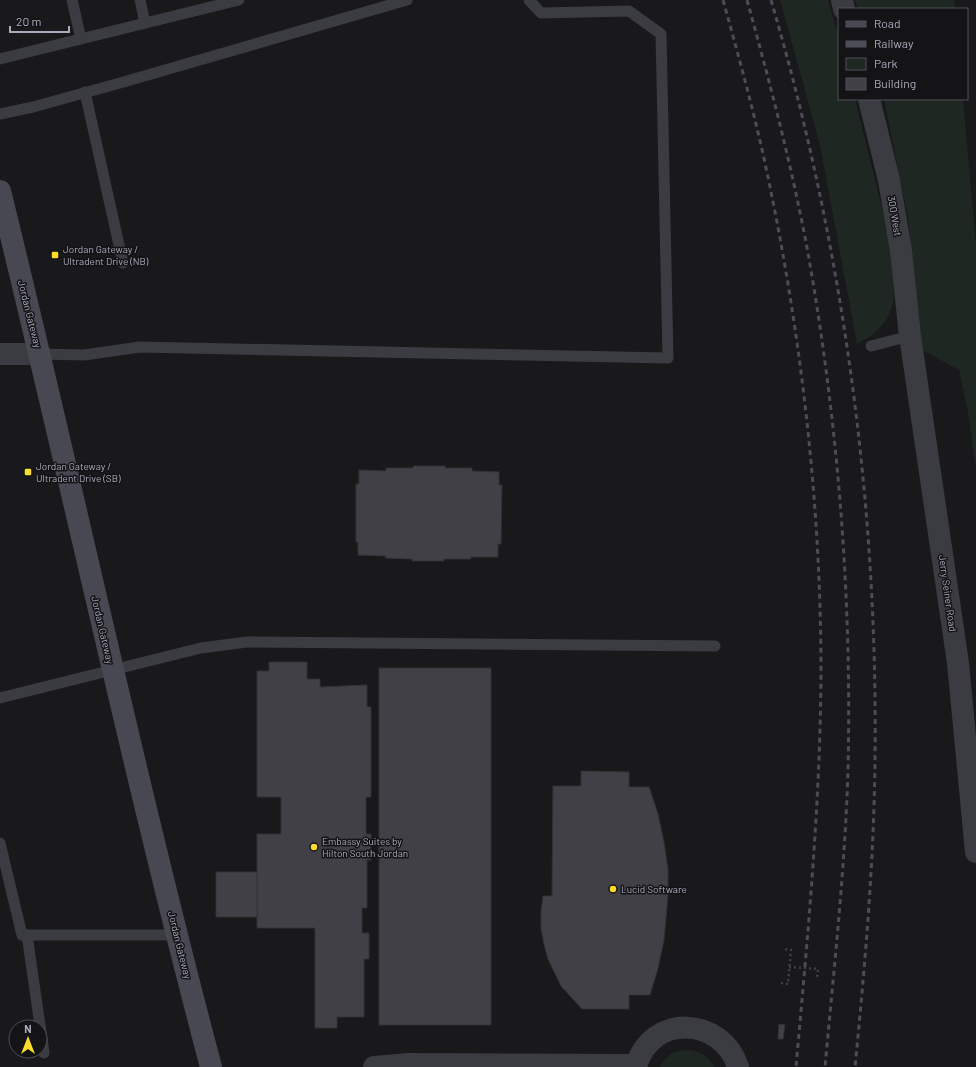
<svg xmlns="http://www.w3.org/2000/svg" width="976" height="1067" font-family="Barlow,sans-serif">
<rect width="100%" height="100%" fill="#19181b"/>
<!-- green -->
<g fill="#1e2721">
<polygon points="780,0 828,0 839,38 839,99 855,99 891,244 894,301 887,319 874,334 857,344 820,145"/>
<polygon points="855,0 954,0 955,9 858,9"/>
<polygon points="884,99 963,99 976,243 976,469 967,407 959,370 920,349 908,218"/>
<path d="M688 1050C700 1051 709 1056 714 1067H660C666 1055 675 1050 688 1050Z"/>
</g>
<!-- building -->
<g fill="#404046" stroke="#333237">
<polygon points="413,466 445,466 445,468 472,468 472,471 499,472 499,485 502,485 501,544 498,544 498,557 471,557 471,559 444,559 444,561 412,561 412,559 385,558 386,556 358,555 358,542 356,542 356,484 359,484 359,470 386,471 386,468 413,468"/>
<polygon points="269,662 307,662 307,679 320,679 320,687 367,685 367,707 371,707 371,797 366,797 366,834 371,834 371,860 367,860 367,908 362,908 362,933 369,933 369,959 364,959 364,1017 337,1017 337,1028 315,1028 315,928 257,928 257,834 281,834 281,797 257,797 257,671 269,671"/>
<rect x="379" y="668" width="112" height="357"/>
<polygon points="581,771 629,772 629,787 649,787 658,814 664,842 668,870 668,894 664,940 658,968 650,995 629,995 629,1009 582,1009 561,986 548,959 544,944 541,928 541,912 543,896 552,896 553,786 581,786"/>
<rect x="216" y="872" width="41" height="45"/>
<polygon points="779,1024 785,1025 783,1039 778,1039"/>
</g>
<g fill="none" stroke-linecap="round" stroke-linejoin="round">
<!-- path -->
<g stroke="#3f4048" stroke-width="2.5" stroke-dasharray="2 3" stroke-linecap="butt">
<polyline points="789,967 818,969 817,979"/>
<polyline points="781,983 788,984 791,950 784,949"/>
</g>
<!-- lane -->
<g stroke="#3b3b42" stroke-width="11">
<polyline points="72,0 81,39"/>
<polyline points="140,0 145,23"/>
<polyline points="0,59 239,0"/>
<polyline points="85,92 123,263"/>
<polyline points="0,114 33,107 120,83 407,0"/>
<polyline points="871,346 910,336"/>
<polyline points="40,354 84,355 140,347 668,358 661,34 629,11 541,13 529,0"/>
<polyline points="0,698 201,648 247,642 715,646"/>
<polyline points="0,843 22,935 177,935"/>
<polyline points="27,935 44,1053"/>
</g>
<!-- street -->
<g stroke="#3b3b42" stroke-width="22">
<polyline points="842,0 844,9"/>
<polyline points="869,99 889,180 901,251 910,336 958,663 976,852"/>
<polyline points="0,354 40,354"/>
<polyline points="374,1067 409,1064 636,1065"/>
<path d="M636 1067C650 1013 722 1016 738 1067"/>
</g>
<!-- secondary -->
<path stroke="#474851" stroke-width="22" d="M0 191C72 483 134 777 211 1067"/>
<!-- rail -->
<g stroke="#4c4d56" stroke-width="3" stroke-dasharray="5 4" stroke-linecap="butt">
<path d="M723 0C738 54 753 108 765 163 800 326 820 495 821 662 821 798 808 932 796 1067"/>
<path d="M747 0C770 83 792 167 808 253 838 423 852 597 848 770 845 869 834 968 825 1067"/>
<path d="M771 0C843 245 878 504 875 759 874 862 865 965 855 1067"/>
</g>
</g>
<!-- markers -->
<g fill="#ffdc2c" stroke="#141316" stroke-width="1.5">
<rect x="51" y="251" width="8" height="8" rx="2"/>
<rect x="24" y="468" width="8" height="8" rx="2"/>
<circle cx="314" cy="847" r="4"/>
<circle cx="613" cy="889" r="4"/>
</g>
<g text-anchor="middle" stroke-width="3" stroke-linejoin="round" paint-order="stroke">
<!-- street labels -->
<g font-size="10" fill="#aaacbc" stroke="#141316">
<text transform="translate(895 216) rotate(80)" y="4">300 West</text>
<text transform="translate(30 314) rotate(76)" y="4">Jordan Gateway</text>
<text transform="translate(948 593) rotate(82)" y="4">Jerry Seiner Road</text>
<text transform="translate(103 630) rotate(77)" y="4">Jordan Gateway</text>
<text transform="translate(180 945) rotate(76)" y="4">Jordan Gateway</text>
</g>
<!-- poi labels -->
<g font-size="10" fill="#aaacbc" stroke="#141316" text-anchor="start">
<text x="63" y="253">Jordan Gateway /<tspan x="63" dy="12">Ultradent Drive (NB)</tspan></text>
<text x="36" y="470">Jordan Gateway /<tspan x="36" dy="12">Ultradent Drive (SB)</tspan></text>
<text x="322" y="845">Embassy Suites by<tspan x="322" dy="12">Hilton South Jordan</tspan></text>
<text x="621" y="893">Lucid Software</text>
</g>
</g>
<!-- legend -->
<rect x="838" y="8" width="130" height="92" fill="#141316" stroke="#505058"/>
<rect x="846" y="21" width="20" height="6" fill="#474851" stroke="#505058"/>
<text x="874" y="28" font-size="12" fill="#aaacbc">Road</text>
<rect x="846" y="41" width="20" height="6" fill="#4c4d56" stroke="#505058"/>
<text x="874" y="48" font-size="12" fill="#aaacbc">Railway</text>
<rect x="846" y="58" width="20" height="12" fill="#1e2721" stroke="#505058"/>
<text x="874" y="68" font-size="12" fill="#aaacbc">Park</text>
<rect x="846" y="78" width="20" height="12" fill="#404046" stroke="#505058"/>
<text x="874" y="88" font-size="12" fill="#aaacbc">Building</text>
<!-- north arrow -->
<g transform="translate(28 1039)"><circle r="19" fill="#141316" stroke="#505058"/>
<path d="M0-3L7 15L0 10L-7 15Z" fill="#ffdc2c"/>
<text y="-6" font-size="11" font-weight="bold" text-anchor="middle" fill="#aaacbc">N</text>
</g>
<!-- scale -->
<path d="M10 26v6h59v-6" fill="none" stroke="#aaacbc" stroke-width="2"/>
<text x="16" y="26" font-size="12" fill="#aaacbc" stroke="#141316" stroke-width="3" paint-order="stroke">20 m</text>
</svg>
